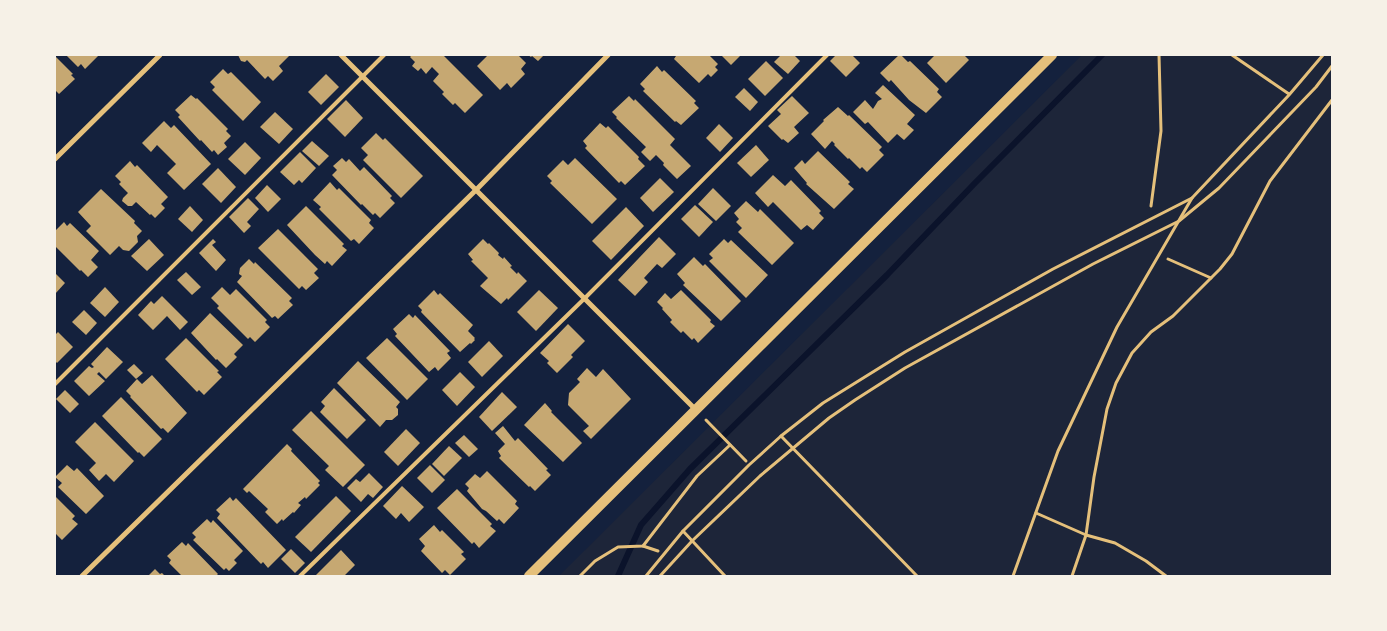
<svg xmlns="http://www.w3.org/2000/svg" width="1387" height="631" font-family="'Exo 2',sans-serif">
<rect width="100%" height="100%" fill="#14213d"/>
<!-- green -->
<polygon fill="#1d2539" points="1082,55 1332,55 1332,576 559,576"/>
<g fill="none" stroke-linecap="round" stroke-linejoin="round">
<!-- stream -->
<polyline stroke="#0b132b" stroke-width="6" points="618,576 641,525 690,469 887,275 974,184 1102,55"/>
</g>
<!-- building -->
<g fill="#c6a872">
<polygon points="66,55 99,55 85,69 81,64 78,67"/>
<polygon points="238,55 290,55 279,66 283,71 273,81 268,76 265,79 247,60 245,62 241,61"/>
<polygon points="412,55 443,55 483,95 465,113 455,103 453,105 442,94 444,92 433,81 439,74 432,67 426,74 421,68 418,71 412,66 415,62 410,57"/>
<polygon points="486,55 518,55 526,63 521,69 525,74 511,88 507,83 500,90 477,66 487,56"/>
<polygon points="528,55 544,55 538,61 532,56 531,57"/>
<polygon points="675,55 709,55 718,64 715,67 718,70 711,77 708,74 699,83 674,59 676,56"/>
<polygon points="721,55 741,55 731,65"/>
<polygon points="781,55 794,55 800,61 788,74 774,62"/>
<polygon points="836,55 852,55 860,63 846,77 830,61"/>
<polygon points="899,55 901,55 908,62 910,61 939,89 937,92 942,97 926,113 909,100 891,80 889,82 880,73"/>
<polygon points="935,55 964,55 969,60 946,83 927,63"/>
<polygon points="55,56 73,74 71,75 75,79 59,94 55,90"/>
<polygon points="766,61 783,78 765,96 748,79"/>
<polygon points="657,66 662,72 664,70 696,101 694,103 699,108 681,125 676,121 675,122 643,91 645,89 640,84"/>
<polygon points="223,69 228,74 231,72 261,102 243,121 212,90 215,87 210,82"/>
<polygon points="326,74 339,87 321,105 308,92"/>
<polygon points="883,85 915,115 907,124 914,130 904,140 897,134 888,143 868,122 865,124 853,112 865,100 873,109 878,101 882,99 875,93"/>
<polygon points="744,88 758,102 750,111 735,97"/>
<polygon points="191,95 196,99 197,98 228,129 226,131 231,136 224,143 227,147 218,155 214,150 212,152 201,140 200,141 178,117 180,115 175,110"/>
<polygon points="629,96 634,101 635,99 675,139 670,145 691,166 677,179 663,165 664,163 656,155 650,161 641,152 646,147 616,118 617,117 612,112"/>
<polygon points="792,96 809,113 794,127 799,133 788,143 783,139 782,140 768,126 781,114 777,110"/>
<polygon points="346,100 363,118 345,137 327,119"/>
<polygon points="838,107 848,116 849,115 882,147 879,150 884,155 867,172 862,167 860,169 849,158 848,159 834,145 835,144 832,141 825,149 811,134 824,121 823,120"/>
<polygon points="275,112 293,129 279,144 260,127"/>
<polygon points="164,121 171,128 174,125 211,164 184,190 167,173 176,164 157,145 151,152 142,143"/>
<polygon points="600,123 606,128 608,126 639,157 638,159 645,166 625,185 621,181 619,183 585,148 587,146 583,141"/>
<polygon points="719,124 733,138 720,152 706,138"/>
<polygon points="376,133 383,140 385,138 423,176 401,198 363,160 368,155 361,148"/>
<polygon points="312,141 329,156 319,166 302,151"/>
<polygon points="245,142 261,158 245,175 228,159"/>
<polygon points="756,145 769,160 751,177 737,163"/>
<polygon points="818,151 850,182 848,184 854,189 834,209 806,184 807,183 794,168 802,160 805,164"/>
<polygon points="300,152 316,168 302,183 299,180 294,185 280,172"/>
<polygon points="342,158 346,162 349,159 360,171 364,167 392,196 390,198 395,203 380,218 375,213 373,215 362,204 361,205 332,175 337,170 333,166"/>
<polygon points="575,158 617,199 592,224 550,183 552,181 547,176 563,160 568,165"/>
<polygon points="130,161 135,167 137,165 168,197 161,204 165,208 155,218 151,214 150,215 136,202 132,206 128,206 122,201 123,198 128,193 119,184 121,182 115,176"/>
<polygon points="218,168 236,187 221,203 202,184"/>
<polygon points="773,175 785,186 791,180 821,211 819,213 824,218 813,230 807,225 801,230 773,202 768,207 755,193"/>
<polygon points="660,178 674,192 653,212 640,198"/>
<polygon points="330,182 337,190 339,188 371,220 369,223 374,228 359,244 354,239 351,241 319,209 321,207 313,200"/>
<polygon points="267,185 281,199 268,212 255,198"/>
<polygon points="713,188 731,206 716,221 698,204"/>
<polygon points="101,189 135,221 134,223 142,231 137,236 138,242 129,251 123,250 119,246 110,255 86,231 91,226 78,212"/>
<polygon points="248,198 259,209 247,222 251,226 244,233 229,217"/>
<polygon points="746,201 758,212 760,209 794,243 772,265 738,232 742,228 736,222 739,219 734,213"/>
<polygon points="695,205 713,222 699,237 681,219"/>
<polygon points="190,206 203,220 192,232 178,219"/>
<polygon points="306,206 344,244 342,246 347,250 332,266 327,261 325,264 315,255 287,225"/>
<polygon points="626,207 644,226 611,260 592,241"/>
<polygon points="64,222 67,226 70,223 99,251 91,260 98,267 88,277 81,270 80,271 55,246 55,231"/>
<polygon points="278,229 318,269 314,273 319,278 306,290 302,286 299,289 258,248"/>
<polygon points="659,237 676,254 662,268 657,264 644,278 648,282 635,296 618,280"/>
<polygon points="149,239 164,255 147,271 131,256"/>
<polygon points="213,239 216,242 212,245 226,260 216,271 199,253"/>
<polygon points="483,239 488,244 489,243 499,253 498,255 503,259 504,257 512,266 510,267 517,274 518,272 527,281 508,300 507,298 501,304 480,286 488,278 471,261 473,260 468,254"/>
<polygon points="724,239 728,243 731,240 768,275 746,298 709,261 713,258 709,254"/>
<polygon points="694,257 703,266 705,264 741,301 721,321 683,285 685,283 677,274"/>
<polygon points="249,259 254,264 255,262 292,298 289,301 293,305 278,319 275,316 272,318 237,282 242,276 239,274 240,268"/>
<polygon points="186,272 201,287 192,295 177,280"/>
<polygon points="55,273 65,283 55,294"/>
<polygon points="105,287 119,302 105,317 90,303"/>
<polygon points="222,287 230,295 236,289 267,320 265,322 270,327 255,342 250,337 248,339 217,308 219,306 211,298"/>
<polygon points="434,290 438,295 440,293 473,325 468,331 475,338 474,339 475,340 471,344 470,343 460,352 421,312 422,310 418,306"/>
<polygon points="539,290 558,308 536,331 517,312"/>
<polygon points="681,290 711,320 710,322 715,326 698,343 694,338 692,340 683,331 681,333 670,322 672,320 662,309 663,308 657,302 665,293 671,299"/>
<polygon points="162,296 188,322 180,330 167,316 153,330 138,315 151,301 154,304"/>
<polygon points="84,310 97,323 86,335 72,322"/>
<polygon points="210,313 243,345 234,354 237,357 226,368 217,359 216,360 191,333"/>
<polygon points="409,314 413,318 415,315 450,351 447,353 451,358 438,371 435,367 429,372 395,336 397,334 393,329"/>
<polygon points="568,324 585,341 571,355 573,357 557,373 547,363 549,361 540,353"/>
<polygon points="58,332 73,347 57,363 55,361 55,335"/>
<polygon points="186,338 219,371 217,372 222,377 204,395 199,390 197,392 165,359"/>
<polygon points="387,338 428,379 407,400 366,358"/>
<polygon points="489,341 503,356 482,377 468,362"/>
<polygon points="107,347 123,362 106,379 99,372 97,374 105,381 89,396 74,381 89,366 92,368 94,367 91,364"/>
<polygon points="358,361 400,402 396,407 398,409 398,415 392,420 386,420 380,427 337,383"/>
<polygon points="134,364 143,373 136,379 127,370"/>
<polygon points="587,368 596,377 603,369 631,399 591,439 583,431 589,426 568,405 569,393 580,382 577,379"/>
<polygon points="460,372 475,387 457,406 442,390"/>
<polygon points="152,375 187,413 168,433 163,428 161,429 130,397 131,396 126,391 137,379 142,384"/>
<polygon points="334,388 366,420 347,439 320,412 325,406 321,402"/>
<polygon points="65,390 79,404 70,413 56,399"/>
<polygon points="502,392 517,407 492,431 479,417"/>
<polygon points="121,397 162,439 144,457 139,452 138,453 102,416"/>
<polygon points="545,403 552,411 551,412 582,443 563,462 524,425"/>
<polygon points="311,411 365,465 343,487 325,470 329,466 292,430"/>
<polygon points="95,422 134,461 114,482 106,474 99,481 89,470 96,463 75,442"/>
<polygon points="503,426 515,441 518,438 548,469 546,470 551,475 535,491 530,486 529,487 499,458 501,456 498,451 505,444 495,433"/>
<polygon points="406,429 420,443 398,466 384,452"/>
<polygon points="464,435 478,449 469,457 455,443"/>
<polygon points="287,444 292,449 291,451 320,481 318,483 320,485 306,499 305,497 298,503 301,505 294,513 293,512 283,521 282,519 277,524 265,512 268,509 249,491 247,493 243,489"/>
<polygon points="449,446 462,458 444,476 432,464"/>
<polygon points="67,465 74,471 77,468 104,496 86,514 58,487 62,483 55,477"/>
<polygon points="430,465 445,480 432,493 417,478"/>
<polygon points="487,471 517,501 515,504 519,508 504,524 499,519 497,521 486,511 482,509 467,491 469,488 465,484 475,474 480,478"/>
<polygon points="369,473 383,487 373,498 368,494 361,502 347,488 356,479 360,482"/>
<polygon points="402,486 424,507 409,522 401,513 396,519 383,506"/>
<polygon points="457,489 492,524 490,526 496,531 479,548 474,542 472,544 437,508"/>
<polygon points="55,496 75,516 72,519 78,524 62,540 56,534 55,536"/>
<polygon points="336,496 351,511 311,552 295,537"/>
<polygon points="230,497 233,501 236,498 286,550 268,568 263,562 261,564 217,518 220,514 216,510"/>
<polygon points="207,519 211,523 213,520 243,551 234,560 237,563 229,571 226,568 224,570 193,540 196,537 192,533"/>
<polygon points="434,525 440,532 442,530 464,552 461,554 466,559 450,575 445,570 442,573 421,551 425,546 419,539"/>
<polygon points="182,542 186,546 188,543 218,574 216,576 182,576 169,563 171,560 167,556"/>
<polygon points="291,549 305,563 295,573 281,559"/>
<polygon points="341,550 355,565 344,576 338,575 315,576"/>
<polygon points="155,569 160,574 162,573 165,576 148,576"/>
</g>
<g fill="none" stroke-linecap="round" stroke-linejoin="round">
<!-- path -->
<g stroke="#e5c07b" stroke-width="3">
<polyline points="1232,55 1289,94"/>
<polyline points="1151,206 1161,131 1159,55"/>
<polyline points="1168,259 1211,278"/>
<polyline points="706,420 746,461"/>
<polyline points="781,436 917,576"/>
<polyline points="1036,513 1086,535 1115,543 1146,561 1166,576"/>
<polyline points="683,531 725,576"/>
<polyline points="643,546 658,551"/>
<polyline points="580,576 595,561 618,547 643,546 697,476 730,445"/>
<polyline points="646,576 683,531 749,465 781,436 823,403 905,352 1053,269 1192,198"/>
<polyline points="660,576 692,541 760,476 829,418 855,400 905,368 1093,264 1179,221 1219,188 1316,87 1332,66"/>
<polyline points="1013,576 1058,451 1117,327 1192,198 1289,95 1323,55"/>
<polyline points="1072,576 1086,535 1094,477 1107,409 1116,383 1132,353 1151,332 1173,316 1220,269 1232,254 1270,181 1332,100"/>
</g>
<!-- service -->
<g stroke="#e5c07b" stroke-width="4">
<polyline points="55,384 384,55"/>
<polyline points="300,576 585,298 827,55"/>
</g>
<!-- minor -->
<g stroke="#e5c07b" stroke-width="5">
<polyline points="341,55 696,410"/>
<polyline points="55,159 160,55"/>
<polyline points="82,576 477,189 608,55"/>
</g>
<!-- secondary -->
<polyline stroke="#e5c07b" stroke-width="10" points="529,576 1052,55"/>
</g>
<!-- border -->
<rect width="1387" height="631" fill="none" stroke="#f6f1e7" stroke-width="112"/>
</svg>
